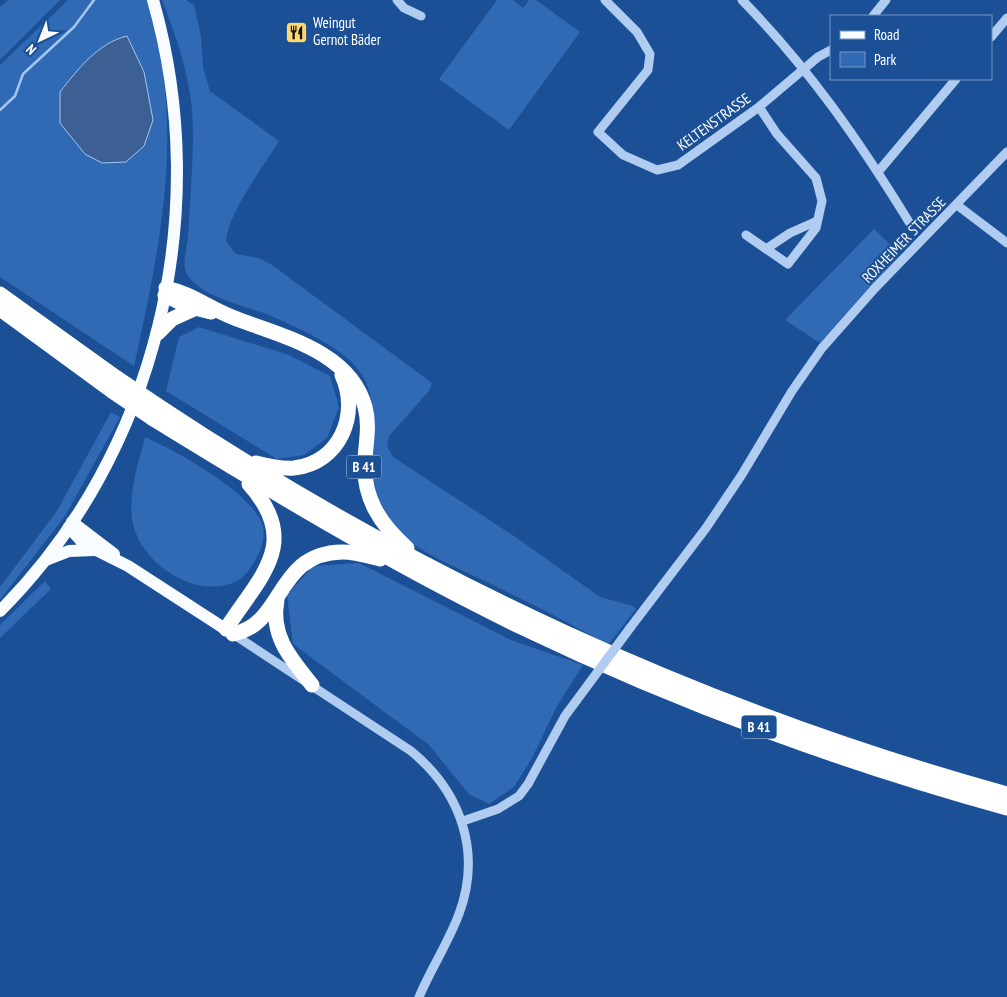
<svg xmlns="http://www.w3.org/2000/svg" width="1007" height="997" font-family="'PT Sans Narrow',sans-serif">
<rect width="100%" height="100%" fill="#1c5096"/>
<!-- green -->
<g fill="#3069b4">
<polygon points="8,0 60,0 0,60 0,7"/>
<path d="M68 0H147C153 15 155 32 159 48 180 156 157 261 134 366L0 277V65Z"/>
<path d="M162 0H186L194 5 201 36 203 67 210 91 279 141C264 166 228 213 226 241L236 254 259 258 272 265 432 383 429 391 389 436 387 446 393 457 514 536 600 597 633 606 636 609 608 645C569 622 529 603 489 583 456 567 405 548 384 516 350 467 400 402 346 357 325 340 296 327 271 316 248 306 197 297 186 272 182 264 187 247 188 237 190 202 193 166 193 130 193 85 178 41 162 0Z"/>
<polygon points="497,0 513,0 523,8 529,0 536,0 580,32 509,130 439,79"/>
<polygon points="874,229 900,254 820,343 785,320"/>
<polygon points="199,327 289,355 330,376 339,407 327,438 304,455 277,459 166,391 179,337"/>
<polygon points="111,412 120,417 65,516 0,600 0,587 57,511"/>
<path d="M145 437C176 451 250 491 262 524 266 533 262 548 257 557 252 566 245 578 235 582 194 600 138 562 132 519 129 490 138 464 145 437Z"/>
<polygon points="359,563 511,640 583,665 557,706 532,758 514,787 489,804 469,794 429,745 293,644 287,595 313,566"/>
<polygon points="45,581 51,589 0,638 0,625"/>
</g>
<!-- water -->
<path fill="#3c6093" stroke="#a3c6f1" d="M127 36 144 72 153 120 144 146 126 162 102 163 85 154 60 123V92C78 69 98 43 127 36Z"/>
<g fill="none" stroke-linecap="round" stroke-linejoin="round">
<!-- stream -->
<polyline stroke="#a3c6f1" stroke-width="2.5" points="0,110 15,96 23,74 74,27 94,0"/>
<!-- minor -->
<g stroke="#b0ccf0" stroke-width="9">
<polyline points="397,0 404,8 421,16"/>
<polyline points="605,0 637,32 650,54 648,70 598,132 623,155 657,170 678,165 759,107 818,57 831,50"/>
<path d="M742 0C808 67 860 142 909 222"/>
<polyline points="873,16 886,0"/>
<polyline points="991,37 1007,18"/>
<polyline points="878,172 956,79"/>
<polyline points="957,205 1007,243"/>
<polyline points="746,235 788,264 816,228 822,201 816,178 777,134 759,107"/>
<polyline points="766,249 790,233 817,221"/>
<polyline points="630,628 706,528 741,476 792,391 822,348 875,288 1007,152"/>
<path d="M233 634 411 751C461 792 482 852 459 914 448 943 431 969 419 997"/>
<polyline points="463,821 498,809 519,796 528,784 565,716 599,670"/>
</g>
<!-- major -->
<g stroke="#f8fbff" stroke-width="12">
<polyline points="72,522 114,554"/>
<polyline points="69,527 84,544 128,566 233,634"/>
<polyline points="46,560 69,551 94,550"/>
<path d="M0 611C157 454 214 212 153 0"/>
</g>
<!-- highway -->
<g stroke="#fff" stroke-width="15">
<path d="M166 288C190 293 209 308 232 317 279 336 350 350 365 407 370 425 366 441 365 459 362 497 380 524 407 548"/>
<polyline points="0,294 117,378"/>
<polyline points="165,295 187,306 211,312"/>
<polyline points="0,309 112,391"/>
<polyline points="158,333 172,319 194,309"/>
<path d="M157 405C417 578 706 711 1007 794"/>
<path d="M152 418C272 492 392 564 519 626 675 701 840 762 1007 808"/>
<path d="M256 463C268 466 281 469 294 468 340 463 360 414 342 375"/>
<path d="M277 600C270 636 291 659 312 685"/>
<path d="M226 629C260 576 302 543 249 484"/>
<path d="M233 634C285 624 275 553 342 552 355 552 368 556 380 559"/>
</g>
<!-- minor-bridge -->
<polyline stroke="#b0ccf0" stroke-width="9" points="599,670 630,628"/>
<!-- highway-bridge -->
<g stroke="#fff" stroke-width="15">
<polyline points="117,378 157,405"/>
<polyline points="112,391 152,418"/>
</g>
</g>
<!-- icons -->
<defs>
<symbol id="restaurant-square" viewBox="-11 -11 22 22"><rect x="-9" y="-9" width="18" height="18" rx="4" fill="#ffd76e" stroke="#1c5096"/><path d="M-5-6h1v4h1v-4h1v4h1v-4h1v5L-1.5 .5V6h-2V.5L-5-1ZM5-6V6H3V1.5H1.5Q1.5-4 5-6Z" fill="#111"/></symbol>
</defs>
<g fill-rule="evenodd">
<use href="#restaurant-square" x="284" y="20" width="25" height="25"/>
</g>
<g text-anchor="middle" stroke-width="4" stroke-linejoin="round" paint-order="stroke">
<!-- shield labels -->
<g fill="#1c5096" stroke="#bbcae0" stroke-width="1">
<rect x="346.5" y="455.5" width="35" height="23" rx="4"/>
<rect x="741.5" y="715.5" width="35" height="23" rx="4"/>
</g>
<g font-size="14" font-weight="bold" fill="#fff">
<text x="364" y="472">B 41</text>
<text x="759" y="732">B 41</text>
</g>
<!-- poi labels -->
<g font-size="15" fill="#fff" stroke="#1c5096" text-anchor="start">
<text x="313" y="28">Weingut<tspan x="313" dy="17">Gernot Bäder</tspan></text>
</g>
<!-- street labels -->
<g font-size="15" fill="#fff" stroke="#1c5096">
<text transform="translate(714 122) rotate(-36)" y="5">KELTENSTRASSE</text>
<text transform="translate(904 240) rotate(-46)" y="5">ROXHEIMER STRASSE</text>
</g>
</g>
<!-- legend -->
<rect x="830" y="15" width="162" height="65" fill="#1c5096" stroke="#7796c0"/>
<rect x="840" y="31" width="25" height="8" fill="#f8fbff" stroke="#7796c0"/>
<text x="874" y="40" font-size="15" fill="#ffffff">Road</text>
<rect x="840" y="52" width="25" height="15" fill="#3069b4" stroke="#7796c0"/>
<text x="874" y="65" font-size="15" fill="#ffffff">Park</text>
<!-- north arrow -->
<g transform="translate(40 40) rotate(223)" stroke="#1c5096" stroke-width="4" paint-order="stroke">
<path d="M0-4L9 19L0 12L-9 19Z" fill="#ffffff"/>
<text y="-8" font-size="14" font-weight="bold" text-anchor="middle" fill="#ffffff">N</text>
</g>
</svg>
